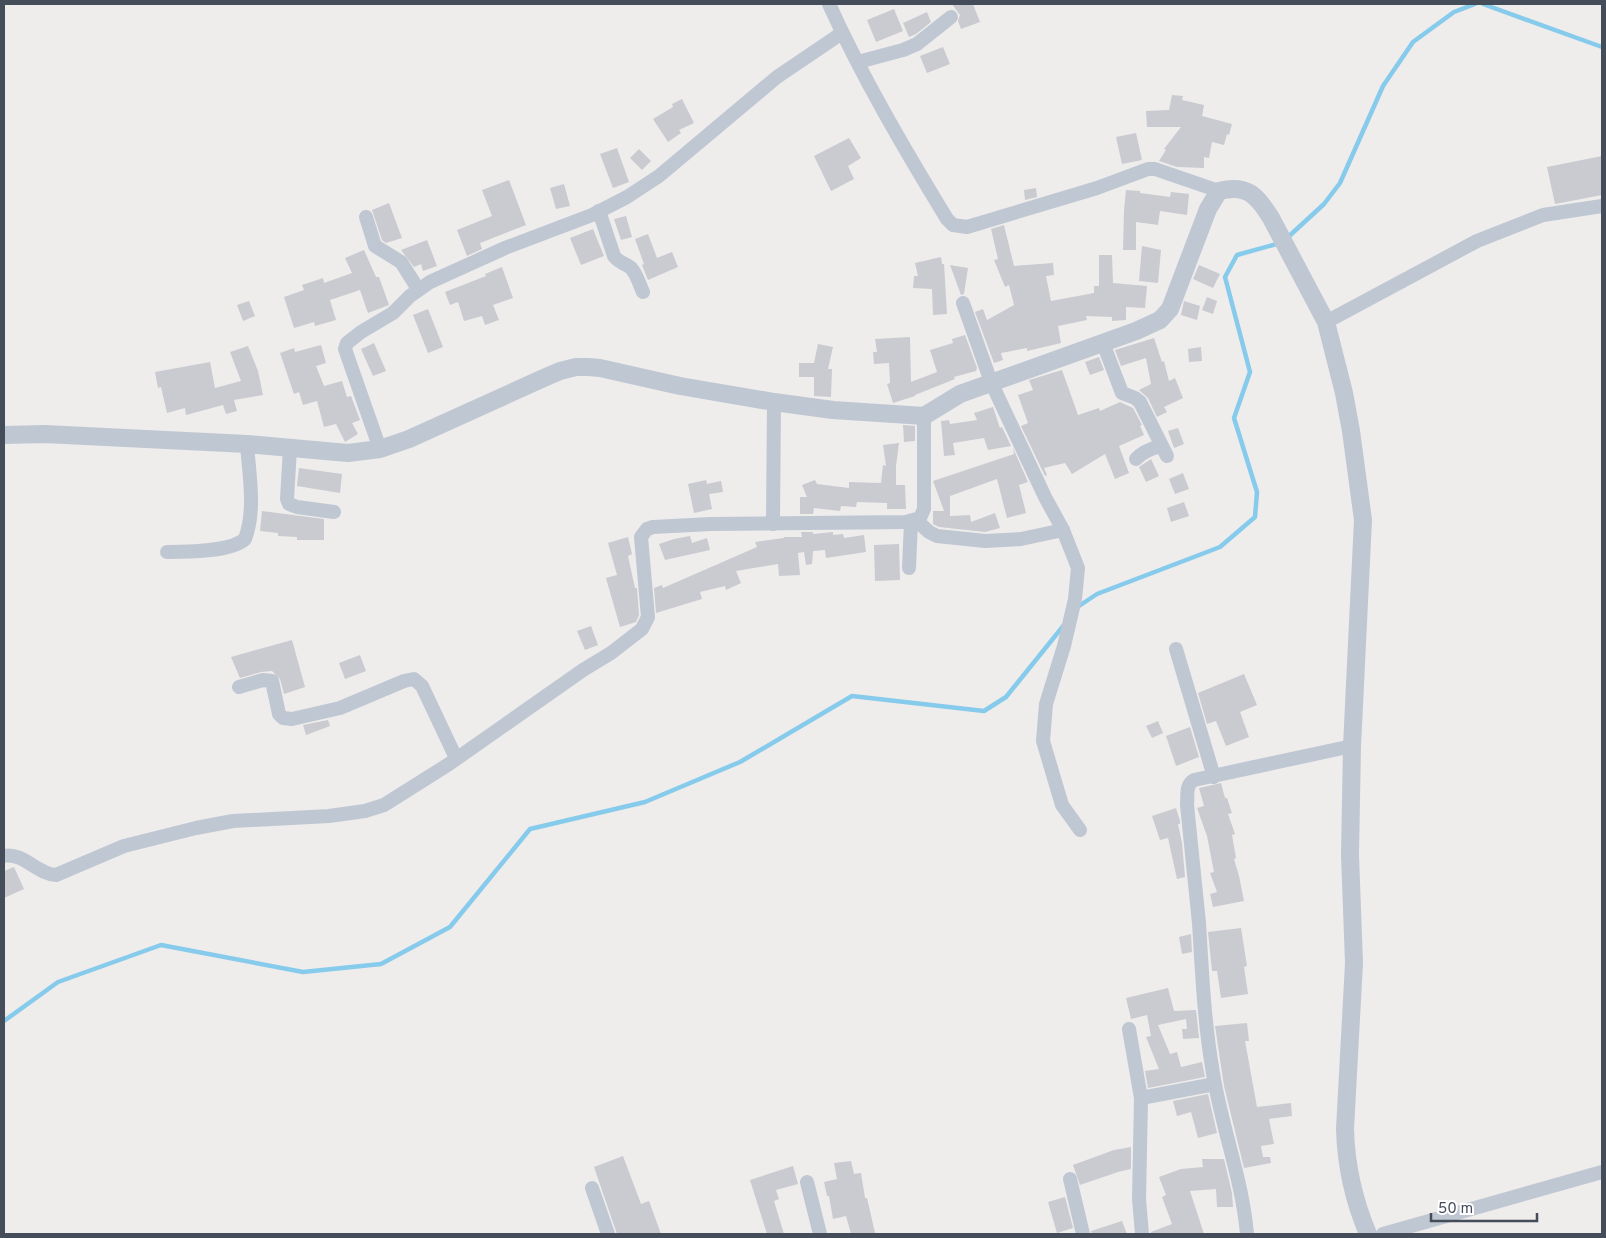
<svg xmlns="http://www.w3.org/2000/svg" width="1606" height="1238" font-family="Overpass,sans-serif">
<rect width="100%" height="100%" fill="#efecec"/>
<g fill="none" stroke-linecap="round" stroke-linejoin="round">
<!-- stream -->
<g stroke="#86cbeb" stroke-width="4.5">
<polyline points="1483,4 1602,47"/>
<polyline points="1286,239 1324,204 1340,183 1383,86 1413,42 1454,12 1475,4"/>
<polyline points="1076,608 1097,594 1220,547 1255,517 1257,492 1234,418 1250,372 1225,277 1237,255 1280,243"/>
<polyline points="4,1021 58,982 161,945 303,972 381,964 450,927 530,829 645,802 740,762 852,696 984,711 1006,697 1064,625"/>
</g>
</g>
<!-- building -->
<g fill="#c9cbd1">
<polygon points="952,4 973,4 980,22 961,29 958,21 960,15"/>
<polygon points="894,9 903,31 876,42 867,20"/>
<polygon points="927,12 931,22 916,34 909,37 903,23"/>
<polygon points="943,47 950,64 927,73 920,56"/>
<polygon points="1172,95 1183,96 1182,100 1204,105 1202,116 1232,124 1229,135 1227,134 1224,145 1212,142 1209,158 1204,157 1204,168 1177,167 1159,161 1166,150 1164,149 1181,127 1147,127 1146,111 1169,110"/>
<polygon points="682,99 694,123 679,130 681,133 668,142 653,119 673,107 672,104"/>
<polygon points="1136,133 1142,160 1122,164 1116,137"/>
<polygon points="849,138 861,158 848,166 854,179 831,191 814,156"/>
<polygon points="617,148 629,182 613,188 600,154"/>
<polygon points="639,149 651,161 642,170 630,158"/>
<polygon points="1602,156 1602,195 1555,204 1547,167"/>
<polygon points="509,180 526,225 480,243 482,249 467,256 457,230 492,216 482,190"/>
<polygon points="564,184 570,206 556,209 550,188"/>
<polygon points="1036,188 1037,197 1025,200 1024,190"/>
<polygon points="1126,190 1140,191 1140,193 1170,197 1171,192 1189,194 1187,215 1160,211 1158,225 1136,222 1136,250 1123,250 1124,210"/>
<polygon points="389,203 402,238 386,243 382,240 372,210"/>
<polygon points="626,216 632,237 621,240 614,219"/>
<polygon points="1004,225 1014,266 1053,263 1054,275 1046,276 1051,301 1094,293 1094,286 1099,286 1099,255 1112,255 1113,283 1147,286 1145,308 1126,307 1126,320 1112,321 1112,317 1086,316 1087,320 1058,326 1061,343 1027,351 1027,348 1001,353 1003,360 994,363 975,312 983,309 987,320 1014,305 1009,285 1005,287 994,260 998,259 991,229"/>
<polygon points="593,229 604,256 581,265 570,238"/>
<polygon points="648,234 657,258 672,252 678,267 648,280 642,265 644,264 635,239"/>
<polygon points="427,240 437,266 423,271 421,264 414,267 401,250"/>
<polygon points="1142,246 1161,250 1158,283 1139,281"/>
<polygon points="364,250 376,277 379,277 389,305 368,313 360,290 330,300 336,320 315,326 314,322 294,328 284,297 304,290 302,285 323,278 324,283 352,273 345,258"/>
<polygon points="941,257 942,264 944,264 947,314 933,315 932,289 913,288 914,276 918,276 915,263"/>
<polygon points="950,265 968,268 964,294 961,295"/>
<polygon points="1199,265 1220,274 1213,288 1193,279"/>
<polygon points="502,267 513,298 493,305 499,320 485,325 482,316 464,321 458,302 450,305 445,292 486,276 485,274"/>
<polygon points="1207,297 1217,301 1213,314 1202,310"/>
<polygon points="249,301 255,316 243,321 237,305"/>
<polygon points="1184,301 1200,306 1197,320 1181,315"/>
<polygon points="428,309 443,347 428,353 413,315"/>
<polygon points="965,335 977,368 976,371 954,377 955,379 915,395 915,396 893,403 887,384 890,383 889,363 874,364 873,352 877,352 875,339 910,337 911,382 937,372 930,350 953,343 952,339"/>
<polygon points="1154,338 1162,362 1164,361 1169,381 1175,378 1183,398 1164,407 1167,412 1157,417 1148,398 1139,390 1151,384 1146,358 1121,366 1115,350"/>
<polygon points="374,343 386,371 373,376 361,349"/>
<polygon points="818,344 833,347 828,369 832,369 831,397 814,396 814,377 799,377 799,363 814,363"/>
<polygon points="321,345 326,363 316,366 324,386 342,381 347,397 351,396 360,420 352,423 358,434 345,442 336,424 324,427 317,401 303,405 299,392 294,394 280,353 294,348 295,352"/>
<polygon points="248,346 258,371 263,395 234,400 237,411 226,414 223,405 186,415 185,408 167,413 161,387 158,388 155,372 210,362 215,388 241,381 230,352"/>
<polygon points="1201,347 1202,361 1189,362 1188,349"/>
<polygon points="1099,357 1104,370 1090,375 1085,362"/>
<polygon points="1062,370 1078,415 1099,408 1100,411 1120,402 1133,408 1142,425 1140,426 1144,435 1119,446 1129,473 1115,479 1105,454 1072,474 1065,463 1044,468 1047,475 1045,476 1021,426 1028,423 1018,395 1033,390 1029,380"/>
<polygon points="993,407 1000,428 1002,427 1011,446 988,450 984,438 953,443 955,455 944,456 941,421 949,420 950,424 977,420 974,413"/>
<polygon points="903,425 915,426 915,441 904,442"/>
<polygon points="1178,428 1184,444 1174,448 1168,431"/>
<polygon points="899,443 896,466 896,485 905,485 906,509 887,509 887,503 857,502 856,507 841,506 840,511 814,508 813,514 800,514 800,497 807,497 802,485 815,480 817,484 849,488 849,482 881,483 883,465 886,466 883,445"/>
<polygon points="1013,448 1028,482 1019,485 1026,513 1007,518 997,479 950,496 950,516 970,515 971,522 995,513 1000,528 985,532 939,527 933,524 933,511 944,511 933,481 1014,454"/>
<polygon points="1151,459 1159,476 1146,482 1139,467"/>
<polygon points="299,468 342,474 340,493 297,486"/>
<polygon points="1183,473 1189,489 1175,494 1169,479"/>
<polygon points="706,480 707,484 721,481 723,492 709,494 712,509 694,513 688,484"/>
<polygon points="1184,502 1189,516 1171,522 1167,508"/>
<polygon points="262,511 324,519 324,540 297,540 297,537 278,536 278,533 260,531"/>
<polygon points="801,532 813,532 813,534 833,532 833,535 843,534 844,538 864,535 866,552 826,558 825,550 813,551 812,564 806,565 804,552 798,553 800,575 779,576 778,564 736,571 741,583 726,590 725,586 700,592 702,599 656,613 654,588 662,585 663,588 757,547 755,542 784,538 784,537 802,537"/>
<polygon points="690,536 692,543 707,538 710,550 665,560 659,544 674,539"/>
<polygon points="628,537 632,554 628,556 635,588 637,588 639,615 636,622 620,627 606,578 617,575 608,543"/>
<polygon points="899,544 900,580 875,581 874,545"/>
<polygon points="591,626 598,645 585,650 577,631"/>
<polygon points="292,640 305,687 284,694 280,679 272,671 261,672 240,678 231,657"/>
<polygon points="360,655 366,671 345,679 339,663"/>
<polygon points="1244,674 1257,705 1240,712 1249,737 1226,746 1216,721 1207,724 1198,693"/>
<polygon points="328,720 330,726 306,735 303,725"/>
<polygon points="1158,721 1163,733 1152,738 1146,726"/>
<polygon points="1190,727 1199,757 1176,766 1166,736"/>
<polygon points="1221,783 1225,798 1227,798 1232,813 1228,814 1235,834 1232,835 1236,858 1234,859 1239,876 1244,901 1213,907 1210,894 1217,892 1210,873 1214,872 1207,836 1197,808 1204,806 1199,788"/>
<polygon points="1176,808 1180,821 1180,824 1178,824 1182,843 1185,877 1177,879 1168,838 1160,840 1152,816"/>
<polygon points="14,867 24,889 4,898 4,871"/>
<polygon points="1241,928 1247,966 1244,967 1248,994 1221,998 1217,971 1212,971 1208,932"/>
<polygon points="1191,934 1192,952 1182,954 1179,937"/>
<polygon points="1168,988 1174,1011 1196,1010 1199,1038 1183,1039 1182,1029 1187,1029 1186,1019 1158,1025 1170,1054 1177,1052 1181,1067 1202,1062 1205,1077 1148,1088 1145,1071 1159,1069 1146,1037 1151,1036 1147,1015 1131,1019 1126,998"/>
<polygon points="1247,1023 1249,1041 1245,1041 1257,1107 1291,1103 1292,1116 1269,1119 1274,1144 1261,1146 1263,1157 1270,1157 1271,1163 1244,1168 1224,1086 1215,1026"/>
<polygon points="1208,1094 1217,1133 1198,1138 1191,1112 1177,1116 1173,1101"/>
<polygon points="1131,1147 1131,1169 1118,1172 1080,1185 1073,1165 1114,1150"/>
<polygon points="623,1156 641,1204 649,1201 661,1234 617,1234 594,1167"/>
<polygon points="1202,1159 1224,1159 1232,1193 1233,1207 1217,1207 1216,1189 1190,1191 1204,1234 1151,1234 1151,1232 1172,1224 1162,1197 1166,1195 1159,1177 1181,1169 1203,1167"/>
<polygon points="851,1161 854,1174 861,1173 865,1198 867,1198 875,1233 868,1234 851,1234 846,1216 833,1219 829,1196 827,1196 824,1182 837,1179 834,1163"/>
<polygon points="793,1166 798,1184 776,1190 779,1199 774,1201 784,1234 767,1234 750,1180"/>
<polygon points="1065,1197 1073,1228 1057,1233 1048,1202"/>
<polygon points="1122,1221 1127,1234 1092,1234 1091,1231"/>
</g>
<g fill="none" stroke-linecap="round" stroke-linejoin="round">
<!-- minor -->
<g stroke="#bfc7d2" stroke-width="14">
<path d="M829 4C862 77 905 150 947 219L953 225 967 227 1097 188 1148 169H1155L1219 191"/>
<polyline points="858,62 903,50 917,44 951,17"/>
<path d="M599 211 614 256C619 263 625 263 631 268 637 274 639 284 643 292"/>
<polyline points="366,217 375,246 401,262 418,289"/>
<polyline points="963,303 991,382 1045,497 1063,530 1078,568 1075,599 1064,646 1046,704 1043,741 1062,805 1080,830"/>
<polyline points="1326,322 1477,241 1543,215 1602,206"/>
<polyline points="1103,343 1122,393 1135,398 1140,402 1167,456"/>
<polyline points="290,448 287,499 289,504 297,507 334,512"/>
<polyline points="380,449 345,349 347,343 361,332 393,313 410,296 430,282 505,248 592,215 627,197 659,176 777,77 842,33"/>
<path d="M1136 459C1142 452 1153 448 1161 446"/>
<polyline points="916,520 929,532 937,536 985,541 1021,539 1063,530"/>
<polyline points="773,524 774,402"/>
<path d="M167 552C186 552 231 552 245 539 256 510 249 474 247 444"/>
<polyline points="909,568 911,522"/>
<polyline points="1176,649 1214,777"/>
<polyline points="239,687 263,680 272,681 279,714 283,718 292,719 340,708 404,681 414,679 422,686 456,758"/>
<path d="M4 856C23 852 37 874 56 875L124 846 196 828 233 821 329 816 365 811 384 805 449 764 583 670 611 653 642 629 648 617 641 537 647 529 653 527 711 524 906 522 920 518 924 509V416"/>
<polyline points="1129,1029 1141,1098 1139,1199 1142,1234"/>
<polyline points="1141,1098 1215,1084"/>
<polyline points="1070,1179 1083,1234"/>
<polyline points="807,1182 820,1234"/>
<polyline points="592,1188 608,1234"/>
<path d="M1247 1234C1242 1177 1220 1123 1212 1067 1204 1019 1202 971 1199 923 1195 884 1191 844 1187 805 1188 796 1185 785 1194 780L1352 746"/>
<polyline points="1383,1234 1602,1172"/>
</g>
<!-- tertiary -->
<path stroke="#bfc7d2" stroke-width="18" d="M4 435 45 434 247 444 348 453 380 449 409 439 546 377 560 371 576 367H588L600 368 680 386 774 402 833 410 924 416 960 394 1136 331 1160 320 1170 309 1208 209 1219 191C1247 184 1257 195 1271 218L1326 322 1344 393 1351 431 1363 520 1352 746 1350 855 1354 963 1345 1129C1346 1166 1354 1201 1368 1234"/>
</g>
<!-- border -->
<rect width="1606" height="1238" fill="none" stroke="#454d5a" stroke-width="10"/>
<!-- scale -->
<path d="M1431 1213v8h106v-8" fill="none" stroke="#454d5a" stroke-width="2.5"/>
<text x="1438" y="1213" font-size="15" fill="#454d5a" stroke="#ffffff" stroke-width="4" paint-order="stroke">50 m</text>
</svg>
